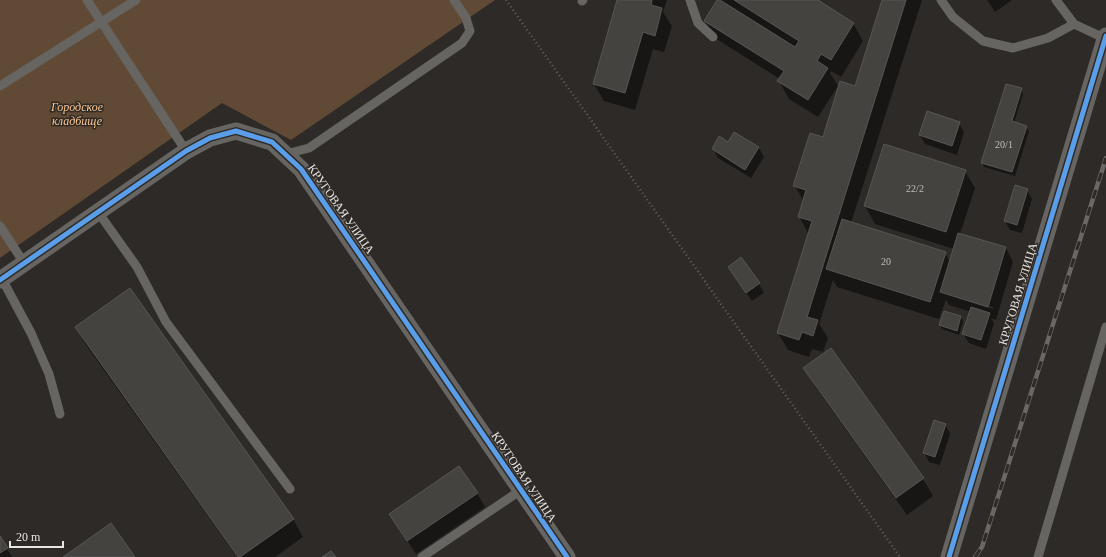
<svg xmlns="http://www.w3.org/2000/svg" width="1106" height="557" font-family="'Times New Roman',serif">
<rect width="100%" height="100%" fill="#2d2a27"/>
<!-- green -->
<polygon fill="#604a35" points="0,0 495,0 291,140 222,103 0,258"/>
<!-- shadow -->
<g fill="#0007" fill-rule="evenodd">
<polygon points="618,0 667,0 663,12 672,26 664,52 653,49 635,110 604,101 594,84"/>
<polygon points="718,0 816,0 853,23 863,41 841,77 831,71 830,73 838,86 818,117 789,99 779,81 780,79 715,38 705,21"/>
<path d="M883 0H922L851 223 945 253 950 262 954 249 875 224 865 206 965 171 975 188 960 234 1006 248 1013 262 996 320 991 318 994 323 986 349 969 343 963 334 971 312 949 305 946 300 939 319 837 287 833 280 819 324 828 338 823 352 812 349 809 357 788 350 778 333 809 235 799 216 804 202 795 186 856 87ZM951 294 993 307V309L951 296Z"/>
<polygon points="987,0 1012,0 995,12"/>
<polygon points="1021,89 1023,94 1014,123 1026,127 1029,131 1015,176 984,167 982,162"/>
<polygon points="927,112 959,123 964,132 957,155 925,144 920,135"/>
<polygon points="734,133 759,148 764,157 751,178 718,158 713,149 728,143"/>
<polygon points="1027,190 1032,199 1022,233 1010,230 1005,221"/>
<polygon points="729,267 759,284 764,293 752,301"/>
<polygon points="944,312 961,317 963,322 959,335 942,329 940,325"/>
<polygon points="76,328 293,519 303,537 275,557 237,557 86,345"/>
<polygon points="830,349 923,479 933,496 907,515 814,385 804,368"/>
<polygon points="945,424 950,434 940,465 929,462 924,452"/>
<polygon points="477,493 485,507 416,554 390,514"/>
<polygon points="0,537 7,549 12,557 0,557"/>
</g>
<!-- building -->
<g fill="#454340" stroke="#585654">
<polygon points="617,0 652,0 651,5 662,8 655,36 643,32 625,93 593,84"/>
<polygon points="717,0 720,0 795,47 799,41 734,0 818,0 854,23 831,60 821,54 817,61 828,68 808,100 777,81 784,71 704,21"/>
<polygon points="882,0 906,0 807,317 818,320 813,336 802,332 799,340 777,333 812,221 798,217 806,190 793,186 810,133 823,137 840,81 855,86"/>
<polygon points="1006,84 1022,88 1012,121 1027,126 1012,172 981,163"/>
<polygon points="927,111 960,122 952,146 919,135"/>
<polygon points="734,132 759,147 745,170 712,149 719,136 728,142"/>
<polygon points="884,144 966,170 946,232 864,206"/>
<polygon points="1015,185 1028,189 1017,225 1004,221"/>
<polygon points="842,219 946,252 930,302 826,269"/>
<polygon points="958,233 1006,247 988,307 940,292"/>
<polygon points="741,257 760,283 746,293 728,267"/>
<polygon points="130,288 294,519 240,557 238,557 75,327"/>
<polygon points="971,307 990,313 981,340 962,334"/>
<polygon points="944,311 961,316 957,331 939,325"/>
<polygon points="831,348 924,478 896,498 803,368"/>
<polygon points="934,420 946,424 935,457 923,453"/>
<polygon points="459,466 478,493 407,541 389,514"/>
<polygon points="111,523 135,557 63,557"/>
<polygon points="0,536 8,548 0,553"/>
<polygon points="331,551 336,557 322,557"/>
</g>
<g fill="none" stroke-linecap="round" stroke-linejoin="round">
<!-- path -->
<polyline stroke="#63605e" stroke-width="2.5" stroke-dasharray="1 3" stroke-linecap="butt" points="506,0 900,557"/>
<!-- lane -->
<g stroke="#676562" stroke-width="9">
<polyline points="87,0 186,151"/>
<polyline points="690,0 698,23 713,37"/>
<polyline points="941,0 953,17 983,41 1013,48 1048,38 1074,24"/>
<polyline points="1056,0 1074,24 1106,39"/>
<polyline points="582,1 583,0"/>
<polyline points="0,86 136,0"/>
<polyline points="286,154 309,148 462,43 470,31 466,18 454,0"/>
<polyline points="98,212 137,267 166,322 290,489"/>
<polyline points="0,226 24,263"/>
<polyline points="2,279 31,333 49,374 60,414"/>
<polyline points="422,557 521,490"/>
<polyline points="1038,557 1106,327"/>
</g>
<!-- street -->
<g stroke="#676562" stroke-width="17">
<polyline points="0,280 186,151 210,138 236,131 272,142 301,169 567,557"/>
<polyline points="949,557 1106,36"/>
</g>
<defs>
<polyline id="rail" points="975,557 982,547 1106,158"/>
</defs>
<!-- rail casing -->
<use href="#rail" stroke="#6a6866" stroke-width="4.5"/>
<!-- rail -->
<use href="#rail" stroke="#2f2a25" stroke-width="3" stroke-dasharray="9" stroke-linecap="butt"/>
<defs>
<g id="cycleway">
<polyline points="0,280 186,151 210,138 236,131 272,142 301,169 567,557"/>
<polyline points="949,557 1106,36"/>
</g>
</defs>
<!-- cycleway casing -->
<use href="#cycleway" stroke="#2f2a25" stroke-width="8"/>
<!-- cycleway -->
<use href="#cycleway" stroke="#5a9eea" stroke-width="5"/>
</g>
<g text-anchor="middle" stroke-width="3" stroke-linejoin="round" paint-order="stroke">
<!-- number labels -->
<g font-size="10" fill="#bfbcba">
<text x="1004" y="148">20/1</text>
<text x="915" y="192">22/2</text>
<text x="886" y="265">20</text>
</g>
<!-- park labels -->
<g font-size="12" font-style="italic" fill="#fcc691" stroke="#2f2a25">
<text x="77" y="111">Городское<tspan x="77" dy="14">кладбище</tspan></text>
</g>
<!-- street labels -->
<g font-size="12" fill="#e8e5e2" stroke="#2f2a25">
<text transform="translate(341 209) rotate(55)" y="4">КРУГОВАЯ УЛИЦА</text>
<text transform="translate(1018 294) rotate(-73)" y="4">КРУГОВАЯ УЛИЦА</text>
<text transform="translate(524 477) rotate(56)" y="4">КРУГОВАЯ УЛИЦА</text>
</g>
</g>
<!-- scale -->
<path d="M10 541v6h53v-6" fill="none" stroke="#e8e5e2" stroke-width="2"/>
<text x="16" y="541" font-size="12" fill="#e8e5e2" stroke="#2f2a25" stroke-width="3" paint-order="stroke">20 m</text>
</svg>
